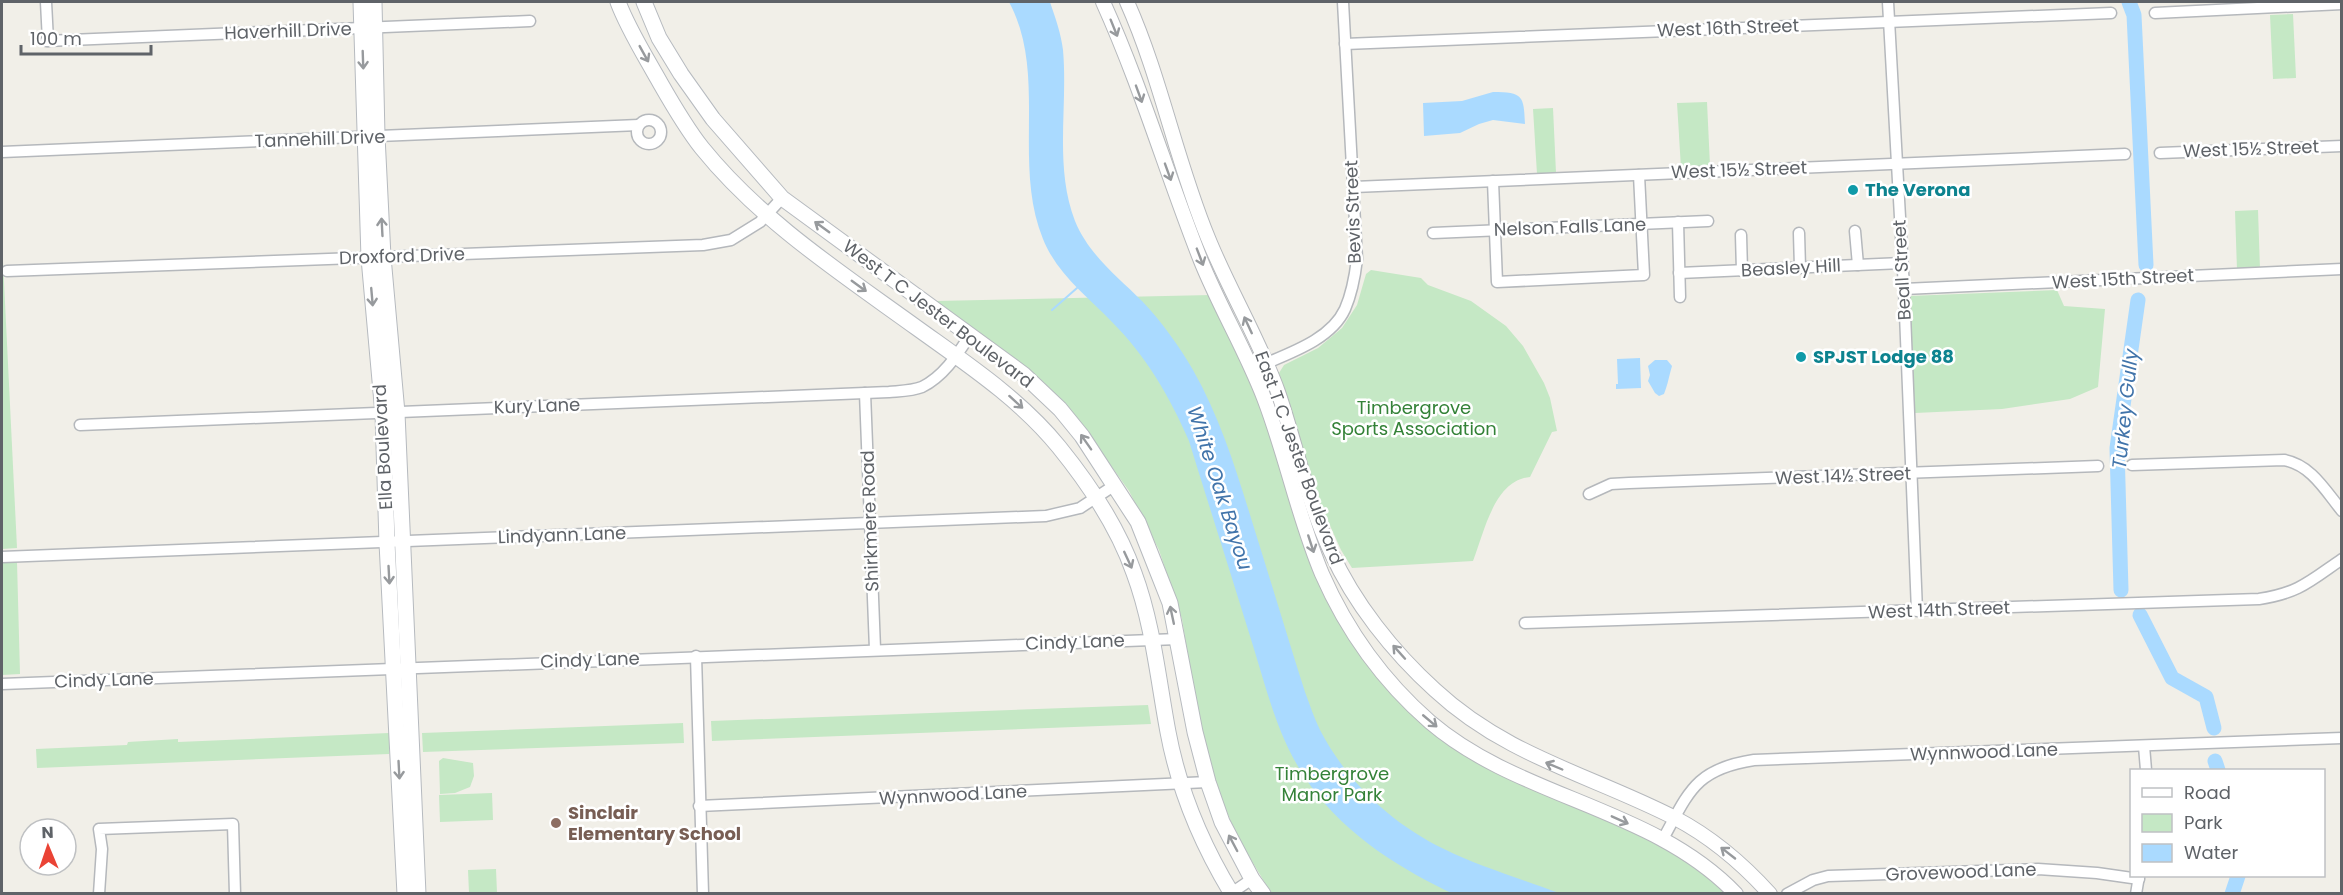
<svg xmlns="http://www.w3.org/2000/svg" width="2343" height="895" font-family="Poppins,sans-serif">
<rect width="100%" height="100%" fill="#f1efe8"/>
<!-- green -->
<g fill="#c5e8c5">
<polygon points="2293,14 2296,78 2273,79 2270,15"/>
<polygon points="1707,102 1710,166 1681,168 1677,103"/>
<polygon points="1553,108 1556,173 1537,174 1533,109"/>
<polygon points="2258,210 2260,269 2237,270 2235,211"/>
<polygon points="2,241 17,548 2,549"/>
<path d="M1371 270 1421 278 1428 285 1471 301 1506 326 1523 346 1544 383 1550 398 1557 431 1552 432 1530 477C1494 480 1484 533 1473 561L1352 568 1341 550 1318 499 1279 373 1284 365 1318 348 1342 328 1357 305 1366 274Z"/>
<polygon points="2057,290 2064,306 2105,309 2098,387 2070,399 2002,409 1915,413 1909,296"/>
<polygon points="1211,295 1246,365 1322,584 1426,723 1671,849 1730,893 1271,893 1238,838 1217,789 1197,712 1182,619 1159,550 1129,491 1092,439 997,346 936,301"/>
<polygon points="17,562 20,674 2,675 2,563"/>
<polygon points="1148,705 1151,724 712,741 711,721"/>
<polygon points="683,723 684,743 423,752 422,733"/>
<polygon points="389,733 389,754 37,768 36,749 127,745 128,742 178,739 178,742"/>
<polygon points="443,758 473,763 474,776 470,787 455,793 440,794 439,761"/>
<polygon points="492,793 493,820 440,822 439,795"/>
<polygon points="496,869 497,893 469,893 468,870"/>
</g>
<!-- water -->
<g fill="#aadaff">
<path d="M1009 2H1050C1055 17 1061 33 1063 50 1068 107 1054 167 1075 221 1089 255 1117 276 1142 301 1162 322 1179 346 1193 370 1222 421 1238 476 1255 531 1272 585 1288 639 1305 692 1310 705 1314 718 1320 730 1347 782 1392 824 1444 849 1478 866 1522 879 1559 893L1454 894 1447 891C1392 864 1338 829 1304 776 1276 734 1265 683 1250 636 1230 571 1209 506 1189 441 1170 397 1146 356 1112 322 1087 296 1057 274 1043 239 1012 163 1048 74 1009 2Z"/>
<path d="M1493 92C1523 92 1524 96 1525 124L1493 120 1479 124 1460 133 1424 136 1423 103 1462 101Z"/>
<polygon points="1640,358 1641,388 1616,389 1616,384 1618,384 1617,359"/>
<path d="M1655 360H1667L1672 366C1669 376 1668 384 1664 394L1659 396 1655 393 1648 381 1650 375 1648 366Z"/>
</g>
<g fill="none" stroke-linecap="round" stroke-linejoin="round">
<!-- stream -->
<polyline stroke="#aadaff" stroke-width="2" points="1052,310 1077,288"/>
<!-- river -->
<g stroke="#aadaff" stroke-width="15">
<polyline points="2129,2 2134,15 2146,265"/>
<polyline points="2121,590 2117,448 2138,300"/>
<polyline points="2140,615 2172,678 2206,697 2214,728"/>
<polyline points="2215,761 2218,770"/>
<polyline points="2232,894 2238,876"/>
</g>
<defs>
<g id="minor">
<polyline points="46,2 48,41"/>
<polyline points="1888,2 1904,289 1917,611"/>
<polyline points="2155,13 2342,4"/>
<polyline points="46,41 530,21"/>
<polyline points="1345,44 2111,13"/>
<circle cx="649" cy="132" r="12"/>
<polyline points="2,152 639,125"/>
<polyline points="2160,153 2342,146"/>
<polyline points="1493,181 1497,282 1644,275 1639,175"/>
<polyline points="1354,187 2125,154"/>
<polyline points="1678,222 1680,297"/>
<polyline points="1855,231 1858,265"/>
<polyline points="1433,233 1708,221"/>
<polyline points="1799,233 1800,268"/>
<polyline points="1741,235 1742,271"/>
<polyline points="7,271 703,245 731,240 760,222 782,198"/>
<polyline points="1679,273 1902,263"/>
<polyline points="1904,289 2342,269"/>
<path d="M1253 369C1283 355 1330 342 1345 309 1352 293 1355 276 1357 259L1343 2"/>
<polyline points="865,393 875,649"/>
<path d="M80 425 889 392C899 391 912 391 922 387 944 376 957 355 970 335"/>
<path d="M2132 465 2284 460C2311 465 2325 490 2342 511"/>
<polyline points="1589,494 1611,484 1629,483 2098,466"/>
<polyline points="2,557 1046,516 1080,508 1115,485"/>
<path d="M1525 623 2259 599C2299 593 2310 581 2342 559"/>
<polyline points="696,656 703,894"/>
<polyline points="2,684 1178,639"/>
<polyline points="2144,746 2146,770"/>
<polyline points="699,806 1208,782"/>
<path d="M1663 839C1689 792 1695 769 1754 760L2342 738"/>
<polyline points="99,894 102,849 99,829 233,824 235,894"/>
<polyline points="1230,894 1252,879"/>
<polyline points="1787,894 1813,880 1828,876 2038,869 2097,873 2139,879"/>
<polyline points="2136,894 2139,876"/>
</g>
<g id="tertiary">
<path d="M1103 2C1141 86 1167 175 1201 261 1220 308 1246 351 1264 398 1286 455 1298 517 1322 574 1347 631 1383 681 1430 722 1520 799 1653 807 1736 894"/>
<path d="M1127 2C1161 78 1176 161 1208 238 1229 290 1259 339 1278 392 1296 444 1307 501 1331 552 1354 603 1393 652 1435 690 1506 756 1591 775 1675 818 1711 837 1742 863 1770 894"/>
</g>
<g id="secondary">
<polyline points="361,2 369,258 383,414 387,543 405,894"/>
<polyline points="374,2 377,136 383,257 397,413 418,894"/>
<path d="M618 2C627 26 641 49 654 72 669 98 683 124 702 148 761 221 841 273 917 328 967 364 1020 399 1059 447 1089 484 1118 527 1134 573 1153 624 1158 679 1168 732 1179 791 1201 843 1232 894"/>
<polyline points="644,2 659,38 681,74 713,119 782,198 1023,374 1060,409 1082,436 1138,522 1155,565 1170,603 1195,732 1208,782 1222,822 1252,879 1263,894"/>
</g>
</defs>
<!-- minor casing -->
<use href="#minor" stroke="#b5b8bc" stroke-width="13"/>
<!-- tertiary casing -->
<use href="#tertiary" stroke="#b5b8bc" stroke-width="16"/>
<!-- secondary casing -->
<use href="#secondary" stroke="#b6babf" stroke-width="17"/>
<!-- minor -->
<use href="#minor" stroke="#fff" stroke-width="10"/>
<!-- tertiary -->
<use href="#tertiary" stroke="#fff" stroke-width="14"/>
<!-- secondary -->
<use href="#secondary" stroke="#fff" stroke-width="15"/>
</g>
<!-- one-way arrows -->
<defs><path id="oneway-shaft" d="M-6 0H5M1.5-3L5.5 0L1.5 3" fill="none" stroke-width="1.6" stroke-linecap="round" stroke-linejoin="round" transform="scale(1.5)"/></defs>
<g stroke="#979a9d">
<use href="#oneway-shaft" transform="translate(1114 28) rotate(68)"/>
<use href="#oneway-shaft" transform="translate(644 54) rotate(61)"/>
<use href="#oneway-shaft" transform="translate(363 60) rotate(88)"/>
<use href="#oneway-shaft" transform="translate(1139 94) rotate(70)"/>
<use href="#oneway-shaft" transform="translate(1168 172) rotate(70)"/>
<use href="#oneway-shaft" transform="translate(382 227) rotate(-93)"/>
<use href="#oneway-shaft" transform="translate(822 227) rotate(-144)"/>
<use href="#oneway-shaft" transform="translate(1200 257) rotate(69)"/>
<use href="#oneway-shaft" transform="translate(859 286) rotate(36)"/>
<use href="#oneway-shaft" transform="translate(372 297) rotate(85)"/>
<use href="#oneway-shaft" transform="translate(1248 325) rotate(-115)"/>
<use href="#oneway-shaft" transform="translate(1016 402) rotate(42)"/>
<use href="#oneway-shaft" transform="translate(1086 442) rotate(-125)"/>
<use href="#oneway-shaft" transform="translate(1311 544) rotate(72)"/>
<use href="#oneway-shaft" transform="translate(1128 560) rotate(65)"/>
<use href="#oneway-shaft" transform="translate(389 575) rotate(87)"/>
<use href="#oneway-shaft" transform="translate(1172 615) rotate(-102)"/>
<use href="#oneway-shaft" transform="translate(1399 652) rotate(-132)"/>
<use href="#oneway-shaft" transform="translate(1430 721) rotate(40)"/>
<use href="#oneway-shaft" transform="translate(1554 766) rotate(-157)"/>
<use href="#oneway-shaft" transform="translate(399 770) rotate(87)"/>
<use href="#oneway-shaft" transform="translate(1620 820) rotate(24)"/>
<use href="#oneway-shaft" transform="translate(1233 843) rotate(-118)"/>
<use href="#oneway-shaft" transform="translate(1728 853) rotate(-142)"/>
</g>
<!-- markers -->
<g fill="#0f9aa8" stroke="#fff" stroke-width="2">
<circle cx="1853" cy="190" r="6"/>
<circle cx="1801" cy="357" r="6"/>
</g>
<circle fill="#8d6e63" stroke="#fff" stroke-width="2" cx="556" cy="823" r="6"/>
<g text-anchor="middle" stroke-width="5" stroke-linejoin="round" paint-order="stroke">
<!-- street labels -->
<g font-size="18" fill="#5f6368" stroke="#fff">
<text transform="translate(1728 28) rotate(-2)" y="6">West 16th Street</text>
<text transform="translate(288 31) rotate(-2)" y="6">Haverhill Drive</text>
<text transform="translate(320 139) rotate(-2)" y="6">Tannehill Drive</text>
<text transform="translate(2251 149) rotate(-2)" y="6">West 15½ Street</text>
<text transform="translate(1739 170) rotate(-2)" y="6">West 15½ Street</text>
<text transform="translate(1353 212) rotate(-92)" y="6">Bevis Street</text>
<text transform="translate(1570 227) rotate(-2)" y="6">Nelson Falls Lane</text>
<text transform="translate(402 256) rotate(-2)" y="6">Droxford Drive</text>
<text transform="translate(1791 268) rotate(-3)" y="6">Beasley Hill</text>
<text transform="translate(1902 270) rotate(-93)" y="6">Beall Street</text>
<text transform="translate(2123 279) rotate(-3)" y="6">West 15th Street</text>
<text transform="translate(938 314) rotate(37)" y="6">West T C Jester Boulevard</text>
<text transform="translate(537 406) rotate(-2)" y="6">Kury Lane</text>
<text transform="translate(383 447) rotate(-93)" y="6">Ella Boulevard</text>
<text transform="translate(1299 458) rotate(70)" y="6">East T C Jester Boulevard</text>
<text transform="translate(1843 476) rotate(-2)" y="6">West 14½ Street</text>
<text transform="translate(870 521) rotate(-92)" y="6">Shirkmere Road</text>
<text transform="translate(562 535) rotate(-2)" y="6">Lindyann Lane</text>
<text transform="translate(1939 610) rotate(-2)" y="6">West 14th Street</text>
<text transform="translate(1075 642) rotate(-2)" y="6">Cindy Lane</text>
<text transform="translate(590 660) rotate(-2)" y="6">Cindy Lane</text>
<text transform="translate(104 680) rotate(-2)" y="6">Cindy Lane</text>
<text transform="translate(1984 752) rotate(-2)" y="6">Wynnwood Lane</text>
<text transform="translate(953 795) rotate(-3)" y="6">Wynnwood Lane</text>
<text transform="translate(1961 872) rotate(-2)" y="6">Grovewood Lane</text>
</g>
<!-- culture labels -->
<g font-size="18" font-weight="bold" fill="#0d838f" stroke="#fff" text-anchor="start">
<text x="1865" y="196">The Verona</text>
<text x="1813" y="363">SPJST Lodge 88</text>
</g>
<!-- park labels -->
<g font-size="18" fill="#348238" stroke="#fff">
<text x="1414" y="414">Timbergrove<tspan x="1414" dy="21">Sports Association</tspan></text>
<text x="1332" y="780">Timbergrove<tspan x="1332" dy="21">Manor Park</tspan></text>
</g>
<!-- education labels -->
<g font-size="18" font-weight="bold" fill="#785e54" stroke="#fff" text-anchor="start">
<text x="568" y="819">Sinclair<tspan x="568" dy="21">Elementary School</tspan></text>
</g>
<!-- water labels -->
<g font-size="20" font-style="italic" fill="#4174aa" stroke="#fff">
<text transform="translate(2125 409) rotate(-84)" y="7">Turkey Gully</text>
<text transform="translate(1220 488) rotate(72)" y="7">White Oak Bayou</text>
</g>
</g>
<!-- border -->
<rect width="2343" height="895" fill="none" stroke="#5f6368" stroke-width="6"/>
<!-- legend -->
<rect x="2130" y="769" width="195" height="108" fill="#ffffff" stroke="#bfc1c3" stroke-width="1.5"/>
<rect x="2142" y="788" width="30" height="9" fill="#ffffff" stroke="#bfc1c3" stroke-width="1.5"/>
<text x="2184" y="799" font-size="18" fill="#5f6368">Road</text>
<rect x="2142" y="814" width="30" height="18" fill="#c5e8c5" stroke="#bfc1c3" stroke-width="1.5"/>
<text x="2184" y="829" font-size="18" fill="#5f6368">Park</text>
<rect x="2142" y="844" width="30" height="18" fill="#aadaff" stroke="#bfc1c3" stroke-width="1.5"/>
<text x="2184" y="859" font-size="18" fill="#5f6368">Water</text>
<!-- north arrow -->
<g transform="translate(48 847) rotate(358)"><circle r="28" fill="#ffffff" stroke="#bfc1c3" stroke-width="1.5"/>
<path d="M0-4.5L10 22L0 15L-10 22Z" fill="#ea4335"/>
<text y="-9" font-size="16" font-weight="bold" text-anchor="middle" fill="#5f6368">N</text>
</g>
<!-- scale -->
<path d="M21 45v9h130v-9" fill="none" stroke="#5f6368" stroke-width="3"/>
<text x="30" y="45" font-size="18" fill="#5f6368" stroke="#ffffff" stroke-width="4.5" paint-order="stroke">100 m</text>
</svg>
